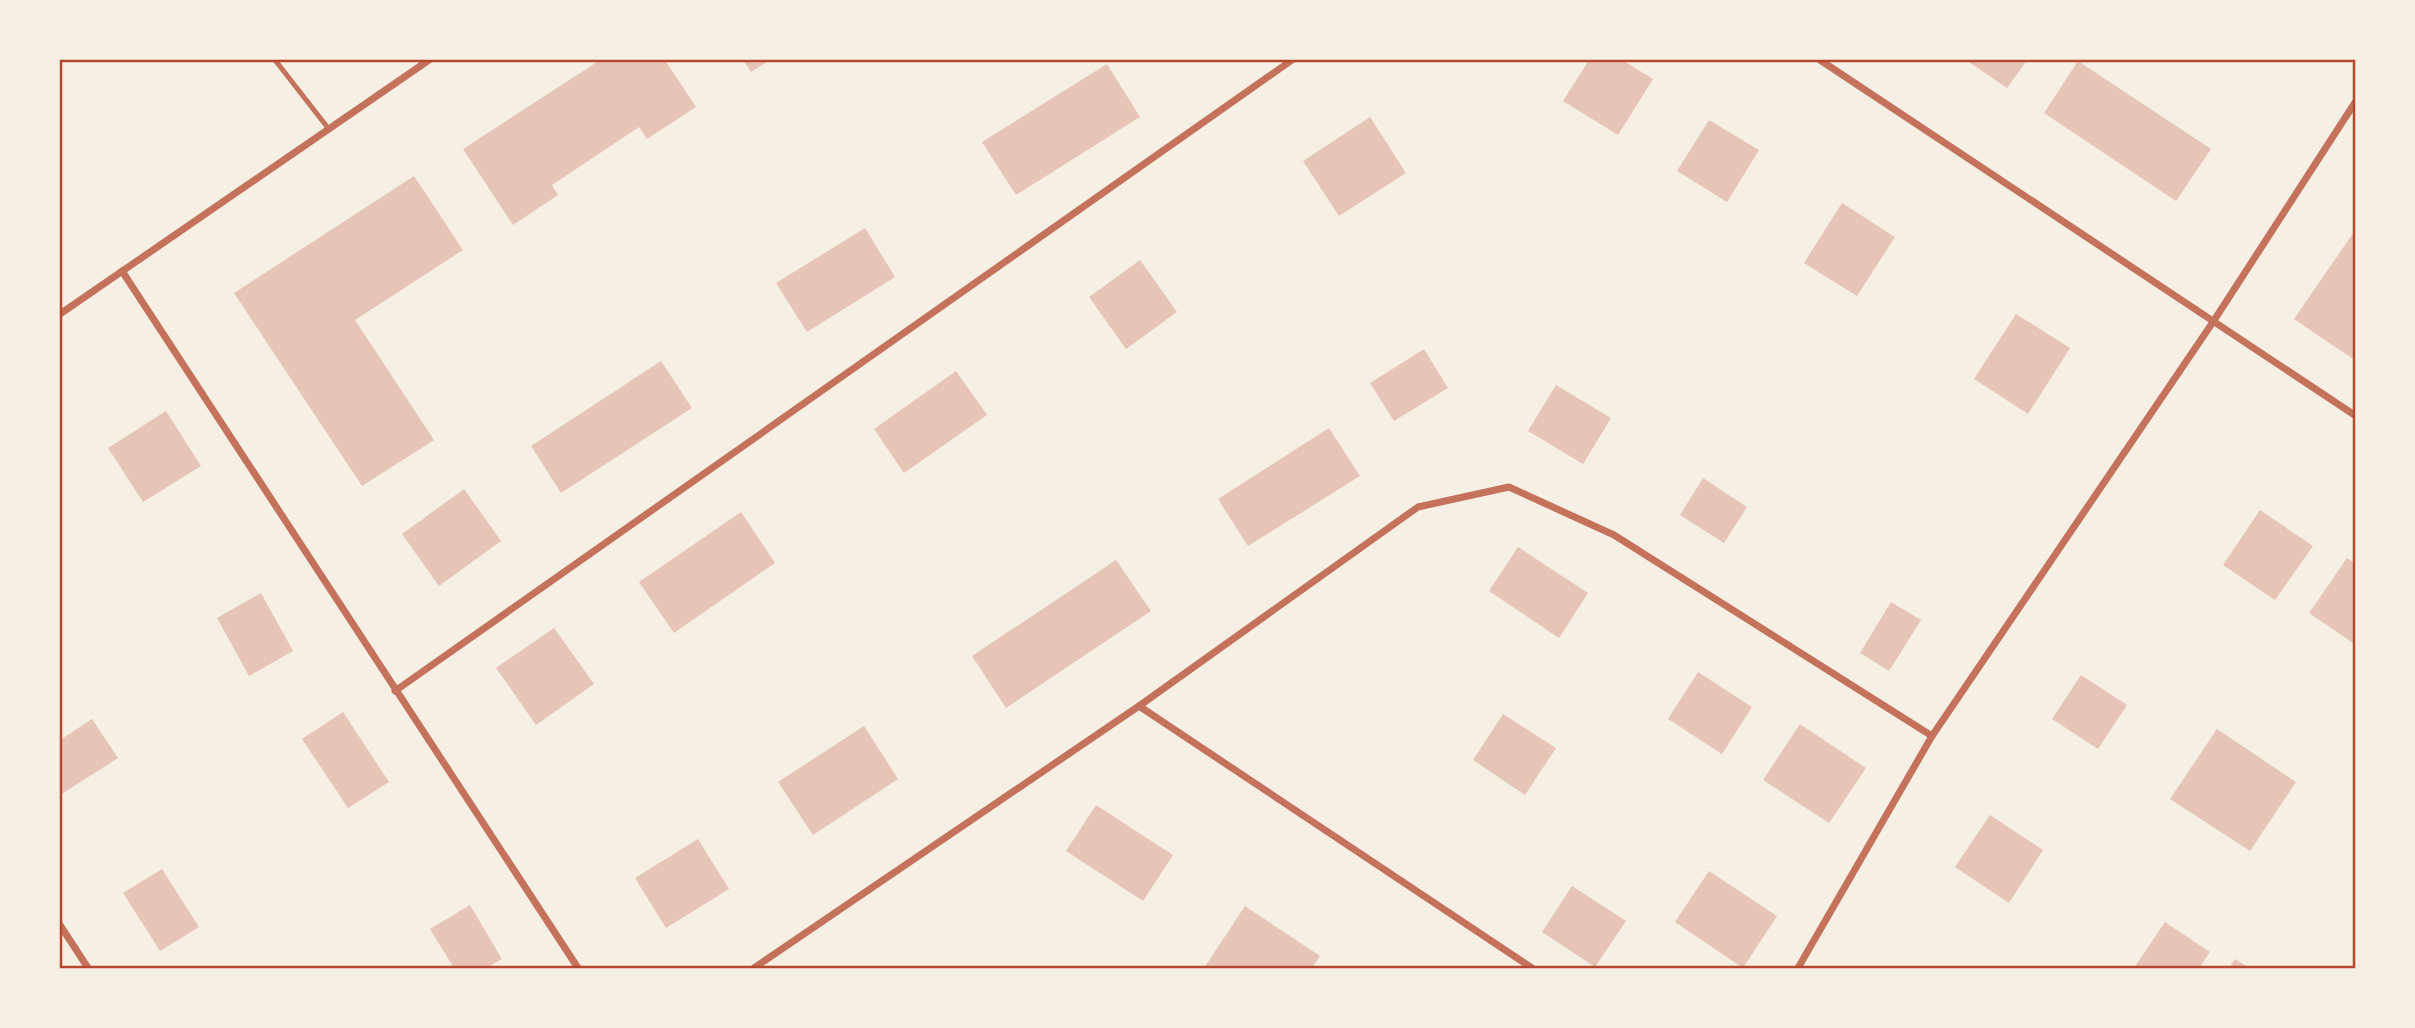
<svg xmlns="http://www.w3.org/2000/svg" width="2415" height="1028" font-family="Commissioner,sans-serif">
<rect width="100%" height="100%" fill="#f6efe4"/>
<!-- building -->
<g fill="#e6c5b7">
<polygon points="600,60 665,60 696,107 647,139 639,127 552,185 558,195 513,225 463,149"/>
<polygon points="743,60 770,60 751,72"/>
<polygon points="1589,60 1622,60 1653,79 1618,135 1563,101"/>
<polygon points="1966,60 2027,60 2007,88"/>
<polygon points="2078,61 2211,149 2176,201 2044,113"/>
<polygon points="1107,64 1140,117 1016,195 982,142"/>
<polygon points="1370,117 1406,173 1339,216 1303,161"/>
<polygon points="1709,120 1759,150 1727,202 1677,171"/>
<polygon points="414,176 463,250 355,320 434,440 362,486 234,293"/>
<polygon points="1842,203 1895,237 1857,296 1804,263"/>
<polygon points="865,228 895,277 807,332 776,283"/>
<polygon points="2356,229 2356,361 2294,319"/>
<polygon points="1140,260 1177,312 1126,349 1089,297"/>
<polygon points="2016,314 2070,348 2028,414 1974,379"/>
<polygon points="1424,349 1448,388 1394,421 1370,383"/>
<polygon points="661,361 692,408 561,493 531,446"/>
<polygon points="956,371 987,415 904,473 874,429"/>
<polygon points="1556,385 1611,418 1583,464 1528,431"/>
<polygon points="166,411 201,466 143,502 108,448"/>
<polygon points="1329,428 1360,476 1248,546 1218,499"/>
<polygon points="1703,478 1747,507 1724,543 1680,515"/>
<polygon points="464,489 501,541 439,586 402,534"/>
<polygon points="2260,510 2313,546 2275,600 2223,565"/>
<polygon points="741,512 775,563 674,633 639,582"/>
<polygon points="1518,547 1588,593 1559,638 1489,591"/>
<polygon points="2347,558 2356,564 2356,645 2309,613"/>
<polygon points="1116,560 1151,611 1006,708 972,656"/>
<polygon points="261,593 293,651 249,676 217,618"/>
<polygon points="1891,602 1921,620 1889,671 1860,653"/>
<polygon points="554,628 594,684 536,725 496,668"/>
<polygon points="1698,672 1752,707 1722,754 1668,719"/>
<polygon points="2081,675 2127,705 2098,749 2052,719"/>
<polygon points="343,712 389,782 348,808 302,739"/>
<polygon points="1503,714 1556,748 1525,795 1473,760"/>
<polygon points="92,719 118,758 60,795 60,740"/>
<polygon points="1800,724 1866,768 1829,823 1763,780"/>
<polygon points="864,726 898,779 813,835 778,782"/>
<polygon points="2217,729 2296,782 2250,851 2170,799"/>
<polygon points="1096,805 1173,855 1143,901 1066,851"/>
<polygon points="1990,815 2043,850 2009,903 1955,867"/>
<polygon points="698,839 729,889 666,928 635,878"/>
<polygon points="162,869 199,927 160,951 123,893"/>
<polygon points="1709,871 1777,916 1743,968 1675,922"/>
<polygon points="1572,886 1626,921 1595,967 1542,932"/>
<polygon points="470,905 502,959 486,968 454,968 430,929"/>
<polygon points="1245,906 1320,956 1312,968 1204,968"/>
<polygon points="2165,922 2210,952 2199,968 2134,968"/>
<polygon points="2235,959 2249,968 2229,968"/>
</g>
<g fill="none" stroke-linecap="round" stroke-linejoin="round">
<!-- service -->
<polyline stroke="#c5725c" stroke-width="5" points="275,60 328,128"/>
<!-- minor -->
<g stroke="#c5725c" stroke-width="7">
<polyline points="1820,60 2356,416"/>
<polyline points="122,271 578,968"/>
<polyline points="60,314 429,60"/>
<polyline points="395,691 1292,60"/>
<polyline points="1139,706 1532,968"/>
<polyline points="60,925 88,968"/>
<polyline points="754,968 1139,706 1418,507 1509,487 1614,535 1932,736"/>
<polyline points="1798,968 1932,736 2213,322 2356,101"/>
</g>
</g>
<!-- border -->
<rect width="2415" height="1028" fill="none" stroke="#f6efe4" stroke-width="122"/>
<rect x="61" y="61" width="2293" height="906" fill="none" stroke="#b5482f" stroke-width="2.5"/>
</svg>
